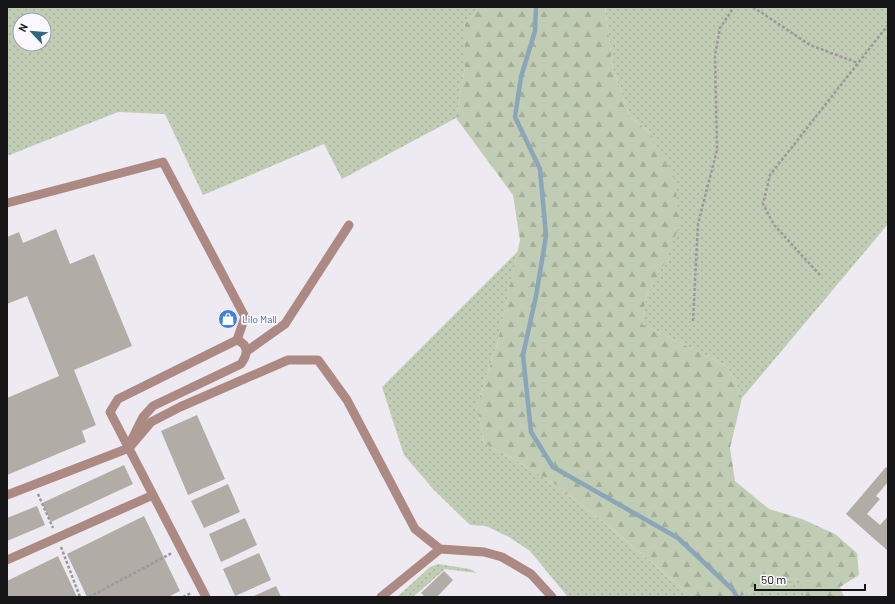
<svg xmlns="http://www.w3.org/2000/svg" width="895" height="604" font-family="Barlow,sans-serif">
<defs>
<pattern id="grass-dots" width="8" height="8" patternUnits="userSpaceOnUse"><rect width="8" height="8" fill="#c1ccb4"/><path d="M2 2h.1M6 6h.1" fill="none" stroke="#a5ae9a" stroke-width="1.8" stroke-linecap="round"/></pattern>
<pattern id="forest-firs" width="22" height="20" patternUnits="userSpaceOnUse"><rect width="22" height="20" fill="#c1ccb4"/><path d="M5 1l3.5 6h-7zM16 11l3.5 6h-7z" fill="#a5ae9a"/></pattern>
</defs>
<rect width="100%" height="100%" fill="#eeeaf1"/>
<!-- grass -->
<g fill="url(#grass-dots)" fill-rule="evenodd">
<path d="M7 7H479L465 24V67L456 118 342 179 324 144 203 195 165 114 118 112 7 156ZM20 20H44V44H20Z"/>
<polygon points="605,7 888,7 888,224 742,398 727,366 642,324 646,297 665,260 650,133 630,117 613,69"/>
<polygon points="518,251 497,345 477,405 484,443 517,461 556,485 601,520 693,597 568,597 530,551 509,537 486,526 470,525 433,489 404,455 382,387"/>
<polygon points="438,564 470,569 477,573 445,569 413,597 397,597 430,567"/>
<polygon points="799,578 806,597 740,597 772,582"/>
</g>
<!-- forest -->
<polygon fill="url(#forest-firs)" points="479,7 605,7 613,69 630,117 650,133 674,176 680,224 666,260 646,297 642,324 727,366 742,398 730,448 735,481 769,509 802,519 835,534 857,553 859,575 840,587 844,597 806,597 798,578 772,582 740,597 693,597 601,520 556,485 517,461 484,443 477,405 497,345 520,240 513,195 456,118 465,67 465,24"/>
<g fill="none" stroke-linecap="round" stroke-linejoin="round">
<!-- stream -->
<polyline stroke="#8ba6b8" stroke-width="4.5" points="536,7 535,31 521,77 515,117 540,169 546,236 536,296 523,355 531,432 553,467 678,538 733,590 737,597"/>
</g>
<!-- building -->
<g fill="#b1aca6">
<polygon points="56,229 70,264 94,254 132,346 74,370 96,425 82,431 86,442 7,475 7,398 59,376 27,296 7,304 7,237 19,232 23,243"/>
<polygon points="197,415 225,479 188,495 161,431"/>
<polygon points="124,465 133,484 51,522 42,503"/>
<polygon points="886,467 888,469 888,482 876,496 880,499 867,514 880,525 888,516 888,551 846,514"/>
<polygon points="228,484 240,512 204,528 191,501"/>
<polygon points="37,506 45,525 7,541 7,518"/>
<polygon points="144,516 180,591 168,597 87,597 67,554"/>
<polygon points="245,518 257,545 221,562 209,534"/>
<polygon points="259,553 271,580 235,596 223,569"/>
<polygon points="58,556 77,597 7,597 7,581"/>
<polygon points="444,571 453,580 437,597 425,597 421,593"/>
<polygon points="276,586 281,597 252,597"/>
</g>
<g fill="none" stroke-linecap="round" stroke-linejoin="round">
<!-- path -->
<g stroke="#9b989e" stroke-width="2.5" stroke-dasharray="3 2" stroke-linecap="butt">
<polyline points="753,7 810,45 858,63"/>
<polyline points="820,275 774,225 763,204 770,175 888,25"/>
<polyline points="693,321 698,224 717,150 715,55 720,28 734,7"/>
<polyline points="38,494 53,528"/>
<polyline points="61,547 80,597"/>
<polyline points="89,597 172,553"/>
<polyline points="183,597 191,593"/>
</g>
<!-- lane -->
<g stroke="#ad8984" stroke-width="9">
<polyline points="7,203 163,162 245,317 237,340 118,399 110,412 206,597"/>
<polyline points="247,351 285,324 349,225"/>
<path d="M132 439 143 417 153 406 241 364C248 354 249 345 237 340"/>
<polyline points="7,495 129,448 151,422 180,407 288,360 318,360 347,400 415,529 440,549 484,552 502,557 531,574 552,597"/>
<polyline points="7,560 153,495"/>
<polyline points="381,597 440,549"/>
</g>
</g>
<!-- icons -->
<defs>
<symbol id="shop-disc" viewBox="-11 -11 22 22"><circle r="9.5" fill="#3f7fe0" stroke="#fbf8ff"/><path d="M-5-2.5h2.3a2.7 3.5 0 0 1 5.4 0H5L5.5 6h-11ZM-1.5-2.5h3a1.5 2.3 0 0 0-3 0Z" fill="#fff"/></symbol>
</defs>
<g fill-rule="evenodd">
<use href="#shop-disc" x="217" y="308" width="22" height="22"/>
</g>
<g text-anchor="middle" stroke-width="3.5" stroke-linejoin="round" paint-order="stroke">
<!-- shop labels -->
<g font-size="10" fill="#366cbe" stroke="#fbf8ff" text-anchor="start">
<text x="242" y="323">Lilo Mall</text>
</g>
</g>
<!-- border -->
<rect width="895" height="604" fill="none" stroke="#161518" stroke-width="16"/>
<!-- north arrow -->
<g transform="translate(32 32) rotate(296)"><circle r="19" fill="#fbf8ff" stroke="#9f9da3"/>
<path d="M0-3L7 15L0 10L-7 15Z" fill="#2f6781"/>
<text y="-6" font-size="11" font-weight="bold" text-anchor="middle" fill="#161518">N</text>
</g>
<!-- scale -->
<path d="M755 584v6h110v-6" fill="none" stroke="#161518" stroke-width="2"/>
<text x="761" y="584" font-size="12" fill="#161518" stroke="#fbf8ff" stroke-width="3" paint-order="stroke">50 m</text>
</svg>
